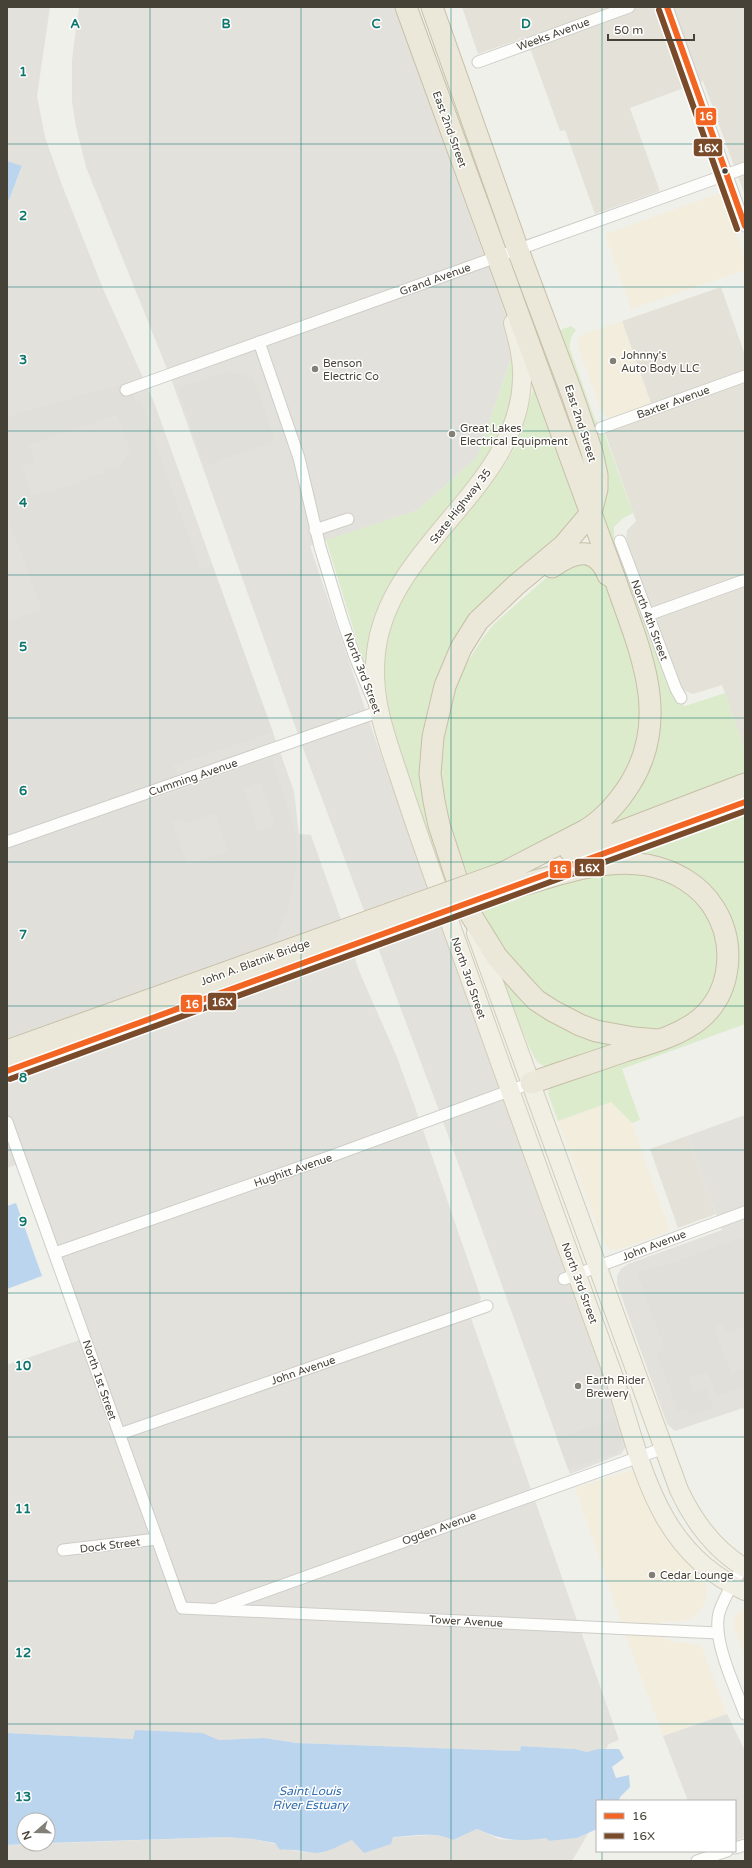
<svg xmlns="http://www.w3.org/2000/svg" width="752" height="1868" font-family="'Varela Round',sans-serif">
<rect width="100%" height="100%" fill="#f0f0eb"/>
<!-- residential -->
<g fill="#e4e2d8">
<polygon points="462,7 745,7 745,196 703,81 630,108 660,191 595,214 565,130 560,131 526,37 478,54"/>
<polygon points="721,287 745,355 745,751 722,685 693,694 685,691 681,685 626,539 627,530 636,521 605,433 655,415 622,321"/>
<polygon points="687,1136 716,1214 678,1228 650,1149"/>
</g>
<!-- commercial -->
<g fill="#f3edde">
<polygon points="719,194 722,197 726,205 745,258 745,270 631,309 605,234 714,195"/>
<polygon points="622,321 651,404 611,418 606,417 600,409 577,343 580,336 587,333"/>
<polygon points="611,1102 632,1123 670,1231 618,1250 611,1249 605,1245 602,1239 558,1121"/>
<polygon points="628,1471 634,1472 640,1477 679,1552 703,1579 707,1587 707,1597 704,1605 696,1615 690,1619 680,1622 660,1621 668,1641 697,1644 702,1647 727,1714 663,1736 627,1640 575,1488"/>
<polygon points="745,1606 745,1658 733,1624 735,1616"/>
</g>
<!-- industrial -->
<g fill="#e3e1dc">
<polygon points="7,7 50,7 37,96 45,137 62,185 104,291 154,402 294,791 299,834 311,835 360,973 397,1057 421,1124 481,1298 471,1318 619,1740 609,1744 606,1749 587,1752 575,1749 521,1746 520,1751 297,1743 264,1738 219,1740 135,1730 134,1739 7,1733 7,1365 85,1338 22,1163 7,1168 7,199 9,200 22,167 7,161"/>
<polygon points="79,7 394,7 512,332 515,348 477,457 418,510 310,546 376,741 628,1439 627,1445 621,1454 570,1474 441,1116 300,740 173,384 86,167 76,127 72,102 72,60"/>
<polygon points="745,1115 745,1412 743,1408 675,1431 667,1424 617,1284 617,1276 621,1269 628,1264 722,1230 687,1136"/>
<polygon points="727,1714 745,1751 745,1837 735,1841 735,1801 688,1801 663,1736"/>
<polygon points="477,1829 499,1839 509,1840 546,1838 549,1841 577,1838 589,1832 572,1861 7,1861 7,1845 225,1837 253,1839 276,1844 280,1850 288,1849 301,1852 320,1853 352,1840 432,1835 444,1836 453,1840"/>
</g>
<!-- green -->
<g fill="#dbebcb">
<path d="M571 326 576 330C571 336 569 342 570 349L595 420 602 427 633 513 622 519 614 527V539L616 547 672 692 678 703 685 706 725 693 745 751V779L577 843 654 742 595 516 558 331Z"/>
<polygon points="515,348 515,399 498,444 379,607 372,630 367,669 366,670 326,540 418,510 477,457"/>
<polygon points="535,383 580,514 436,682 429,703 422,745 441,861 436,864 392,730 383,684 384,653 396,606 427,559 492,481 505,464 516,445 524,422"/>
<polygon points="583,559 603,575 639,680 640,742 606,807 516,857 513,899 595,874 624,869 668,879 696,898 718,932 719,973 700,1008 668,1029 637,1031 574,1016 530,985 487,927 453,833 445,807 443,793 441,772 441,744 450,700 460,674 482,639 494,624 546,578 565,564"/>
<polygon points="745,809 745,1024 622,1069 640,1120 632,1123 611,1102 558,1121 548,1094 549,1086 707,1017 730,922 630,855"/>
<polygon points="495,961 502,969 624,1041 547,1068 537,1062 532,1053 503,986"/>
</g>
<!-- parking -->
<g fill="#e0dfda" fill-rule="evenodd">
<polygon points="228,371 253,378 275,440 205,466 178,388"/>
<path d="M128 382 136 403 141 401 200 569 212 565 273 732 173 765 177 776 146 787 151 801 272 757 294 829 298 850 296 870 287 912 272 945 7 1041V622L42 609 7 516V417ZM117 414 130 450 121 465 108 470 103 467 104 473 45 494 44 492 32 496 22 466 35 461 29 445 87 425 88 426ZM260 782 275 825 258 831 243 788ZM215 813 228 851 187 865 172 823 184 819 185 823Z"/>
<polygon points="745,1236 745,1326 726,1333 722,1324 714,1327 731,1373 745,1368 745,1386 717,1396 708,1372 688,1378 694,1393 706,1389 713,1408 690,1416 687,1408 678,1411 657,1353 665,1349 637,1272 667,1265"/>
<polygon points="614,1418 622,1442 617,1452 568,1469 557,1439"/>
</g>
<!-- water -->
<g fill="#bcd5ee">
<polygon points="7,161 22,166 9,200 7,199"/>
<polygon points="16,1203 42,1276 7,1289 7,1206"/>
<path d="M135 1730 202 1733 219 1740 264 1738 297 1743 520 1751 521 1746 575 1749 587 1752 598 1749H619L624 1758 612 1767 616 1778 629 1775 630 1787 620 1797 619 1801H597V1829L577 1838 549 1841 546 1838C516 1842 505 1841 477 1829L453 1840C435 1831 413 1836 393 1837L391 1844 364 1853 352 1840C342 1844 329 1852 318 1853 305 1853 293 1848 280 1850L275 1843 253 1839 225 1837 48 1843V1820H24V1844L7 1845V1733L133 1739Z"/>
</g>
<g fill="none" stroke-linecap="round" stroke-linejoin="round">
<defs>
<g id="street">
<polyline points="667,7 745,226"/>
<polyline points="478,62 629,7"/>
<polyline points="126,390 745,168"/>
<polyline points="601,428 745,376"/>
<polyline points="315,530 348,519"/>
<polyline points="620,541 676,689 681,698"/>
<polyline points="648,615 745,580"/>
<polyline points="7,842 378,712 355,657 342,619 320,547 299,458 259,342"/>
<polyline points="7,1122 182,1608 718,1633"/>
<polyline points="55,1253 329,1157 531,1083"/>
<polyline points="564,1279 745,1212"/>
<polyline points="120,1434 487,1306"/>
<polyline points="63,1550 157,1539"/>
<path d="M743 1567C734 1581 724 1597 719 1613 712 1640 735 1687 745 1714"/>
<polyline points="219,1608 664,1448"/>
<polyline points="735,1848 745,1845"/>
<polyline points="697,1861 727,1851"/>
</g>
<g id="primary">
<path d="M513 323C518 341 523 360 522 379 519 489 387 545 376 653 371 698 385 734 399 776 412 816 426 856 440 895 498 1058 557 1220 616 1383 642 1465 657 1552 745 1591"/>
<path d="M476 933 679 1490C694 1522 715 1550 745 1568"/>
</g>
<g id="highway">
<path d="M406 7 616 582C639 649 672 717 630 784 618 803 605 818 586 830L503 873"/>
<polyline points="432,7 518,250 572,394 592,452 597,475 597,489 591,513 564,545 516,585 478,621 461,648 445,686 433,737 430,774 434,801 439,825 466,907 497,957 522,985 536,1000 553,1011 580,1025 596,1031 634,1038 658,1040"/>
<path d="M552 567C574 551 596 545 608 575"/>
<polyline points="570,851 745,784"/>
<polyline points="592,858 745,802"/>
<path d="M508 889C553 877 601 857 647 865 674 870 700 885 714 908 736 943 732 992 700 1019 679 1036 651 1043 625 1051 594 1062 562 1072 531 1083"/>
</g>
</defs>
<!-- street casing -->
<use href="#street" stroke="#cecdc8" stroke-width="13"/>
<!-- primary casing -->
<use href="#primary" stroke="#d2cdb8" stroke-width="20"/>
<!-- highway casing -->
<use href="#highway" stroke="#c7bfa7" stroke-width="23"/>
<!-- street -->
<use href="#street" stroke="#fdfdfc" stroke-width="11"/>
<!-- primary -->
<use href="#primary" stroke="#f1eee4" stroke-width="18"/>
<!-- highway -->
<use href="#highway" stroke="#ebe8da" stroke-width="21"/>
<defs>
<g id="highway-bridge">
<polyline points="7,1051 503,873"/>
<polyline points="7,1071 508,889"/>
</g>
</defs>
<!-- highway-bridge casing -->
<use href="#highway-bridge" stroke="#c7bfa7" stroke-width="23" stroke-linecap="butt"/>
<!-- highway-bridge -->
<use href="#highway-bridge" stroke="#ebe8da" stroke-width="21"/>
<defs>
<g id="bus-1">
<polyline points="667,7 745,226"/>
<polyline points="7,1071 745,802"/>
</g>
<g id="bus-2">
<polyline points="659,10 737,229"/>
<polyline points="10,1079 745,811"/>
</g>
</defs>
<!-- bus-1 casing -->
<use href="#bus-1" stroke="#fff" stroke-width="9"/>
<!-- bus-2 casing -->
<use href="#bus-2" stroke="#fff" stroke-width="9"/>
<!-- bus-1 -->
<use href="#bus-1" stroke="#f26522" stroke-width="6"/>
<!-- bus-2 -->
<use href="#bus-2" stroke="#7a4b2a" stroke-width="6"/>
</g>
<!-- grid -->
<path fill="none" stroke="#0f766e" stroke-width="1" stroke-opacity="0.55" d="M150 7V1861M301 7V1861M451 7V1861M602 7V1801M7 144H745M7 287H745M7 431H745M7 575H745M7 718H745M7 862H745M7 1006H745M7 1150H745M7 1293H745M7 1437H745M7 1581H745M7 1724H745M602 1851V1861"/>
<!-- markers -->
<circle fill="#474237" stroke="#fff" stroke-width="1.5" cx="725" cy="171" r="3.5"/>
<g fill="#827f76" stroke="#fff" stroke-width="1.5">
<circle cx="613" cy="361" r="4"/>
<circle cx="315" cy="369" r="4"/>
<circle cx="452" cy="434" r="4"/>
<circle cx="578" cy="1386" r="4"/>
<circle cx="652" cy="1575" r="4"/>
</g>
<g text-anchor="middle" stroke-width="3" stroke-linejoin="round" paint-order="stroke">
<!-- street labels -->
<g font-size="11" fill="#474237" stroke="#fff">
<text transform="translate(553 34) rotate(-20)" y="4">Weeks Avenue</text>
<text transform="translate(450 129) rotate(70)" y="4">East 2nd Street</text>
<text transform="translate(435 279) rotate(-20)" y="4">Grand Avenue</text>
<text transform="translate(673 402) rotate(-20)" y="4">Baxter Avenue</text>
<text transform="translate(581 423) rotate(72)" y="4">East 2nd Street</text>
<text transform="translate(460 506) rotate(-52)" y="4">State Highway 35</text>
<text transform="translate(650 620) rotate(69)" y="4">North 4th Street</text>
<text transform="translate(363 673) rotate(69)" y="4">North 3rd Street</text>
<text transform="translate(193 777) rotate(-19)" y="4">Cumming Avenue</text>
<text transform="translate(255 962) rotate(-20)" y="4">John A. Blatnik Bridge</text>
<text transform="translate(469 978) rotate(71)" y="4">North 3rd Street</text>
<text transform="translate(293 1170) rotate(-19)" y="4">Hughitt Avenue</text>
<text transform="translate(654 1245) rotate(-21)" y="4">John Avenue</text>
<text transform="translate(580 1283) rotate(70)" y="4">North 3rd Street</text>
<text transform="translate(303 1370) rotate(-19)" y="4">John Avenue</text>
<text transform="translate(100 1380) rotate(71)" y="4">North 1st Street</text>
<text transform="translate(439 1528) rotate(-20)" y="4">Ogden Avenue</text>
<text transform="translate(110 1545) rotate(-7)" y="4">Dock Street</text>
<text transform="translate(466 1621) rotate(3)" y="4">Tower Avenue</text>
</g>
<!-- poi labels -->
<g font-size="11" fill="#474237" stroke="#fff" text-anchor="start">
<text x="621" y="359">Johnny's<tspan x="621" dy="13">Auto Body LLC</tspan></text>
<text x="323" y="367">Benson<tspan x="323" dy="13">Electric Co</tspan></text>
<text x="460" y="432">Great Lakes<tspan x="460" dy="13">Electrical Equipment</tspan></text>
<text x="586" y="1384">Earth Rider<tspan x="586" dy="13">Brewery</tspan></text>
<text x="660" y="1579">Cedar Lounge</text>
</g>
<!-- water labels -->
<g font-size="12" font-style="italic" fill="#326fb0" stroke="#fff">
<text x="310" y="1795">Saint Louis<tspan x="310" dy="14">River Estuary</tspan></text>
</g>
</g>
<g font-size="13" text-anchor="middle" font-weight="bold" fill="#0f766e" stroke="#fff" stroke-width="3" stroke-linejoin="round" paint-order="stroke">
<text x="75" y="28">A</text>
<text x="226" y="28">B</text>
<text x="376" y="28">C</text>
<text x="526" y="28">D</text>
<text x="23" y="76">1</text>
<text x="23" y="220">2</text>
<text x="23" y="364">3</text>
<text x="23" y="507">4</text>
<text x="23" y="651">5</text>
<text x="23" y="795">6</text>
<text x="23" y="939">7</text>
<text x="23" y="1082">8</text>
<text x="23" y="1226">9</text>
<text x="23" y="1370">10</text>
<text x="23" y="1513">11</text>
<text x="23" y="1657">12</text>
<text x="23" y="1801">13</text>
</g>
<g stroke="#fff" stroke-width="1.5">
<rect x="695" y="107" width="22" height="19" rx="4" fill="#f26522"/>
<rect x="693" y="138" width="30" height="19" rx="4" fill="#7a4b2a"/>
<rect x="574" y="858" width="31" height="19" rx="4" fill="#7a4b2a"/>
<rect x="549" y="860" width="23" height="19" rx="4" fill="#f26522"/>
<rect x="207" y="992" width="30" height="19" rx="4" fill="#7a4b2a"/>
<rect x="180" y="994" width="23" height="19" rx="4" fill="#f26522"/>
</g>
<g font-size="11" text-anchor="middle" font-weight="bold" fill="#fff">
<text x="706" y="120">16</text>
<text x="708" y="152">16X</text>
<text x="589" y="872">16X</text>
<text x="560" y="873">16</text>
<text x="222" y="1006">16X</text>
<text x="192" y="1008">16</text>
</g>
<!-- border -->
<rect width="752" height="1868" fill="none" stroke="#474237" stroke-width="16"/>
<!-- legend -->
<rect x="596" y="1800" width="140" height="52" fill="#ffffff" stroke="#b5b3af"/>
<rect x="604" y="1813" width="20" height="6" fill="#f26522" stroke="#b5b3af"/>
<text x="632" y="1820" font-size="12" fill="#474237">16</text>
<rect x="604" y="1833" width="20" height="6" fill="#7a4b2a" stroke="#b5b3af"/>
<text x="632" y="1840" font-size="12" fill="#474237">16X</text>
<!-- north arrow -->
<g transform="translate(36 1832) rotate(250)"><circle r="19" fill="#ffffff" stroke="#b5b3af"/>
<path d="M0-3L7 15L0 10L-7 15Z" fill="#827f76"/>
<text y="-6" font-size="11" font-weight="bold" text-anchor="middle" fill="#474237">N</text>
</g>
<!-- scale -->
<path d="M608 34v6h86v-6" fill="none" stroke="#474237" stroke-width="2"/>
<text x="614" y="34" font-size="12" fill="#474237" stroke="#ffffff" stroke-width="3" paint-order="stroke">50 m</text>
</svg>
